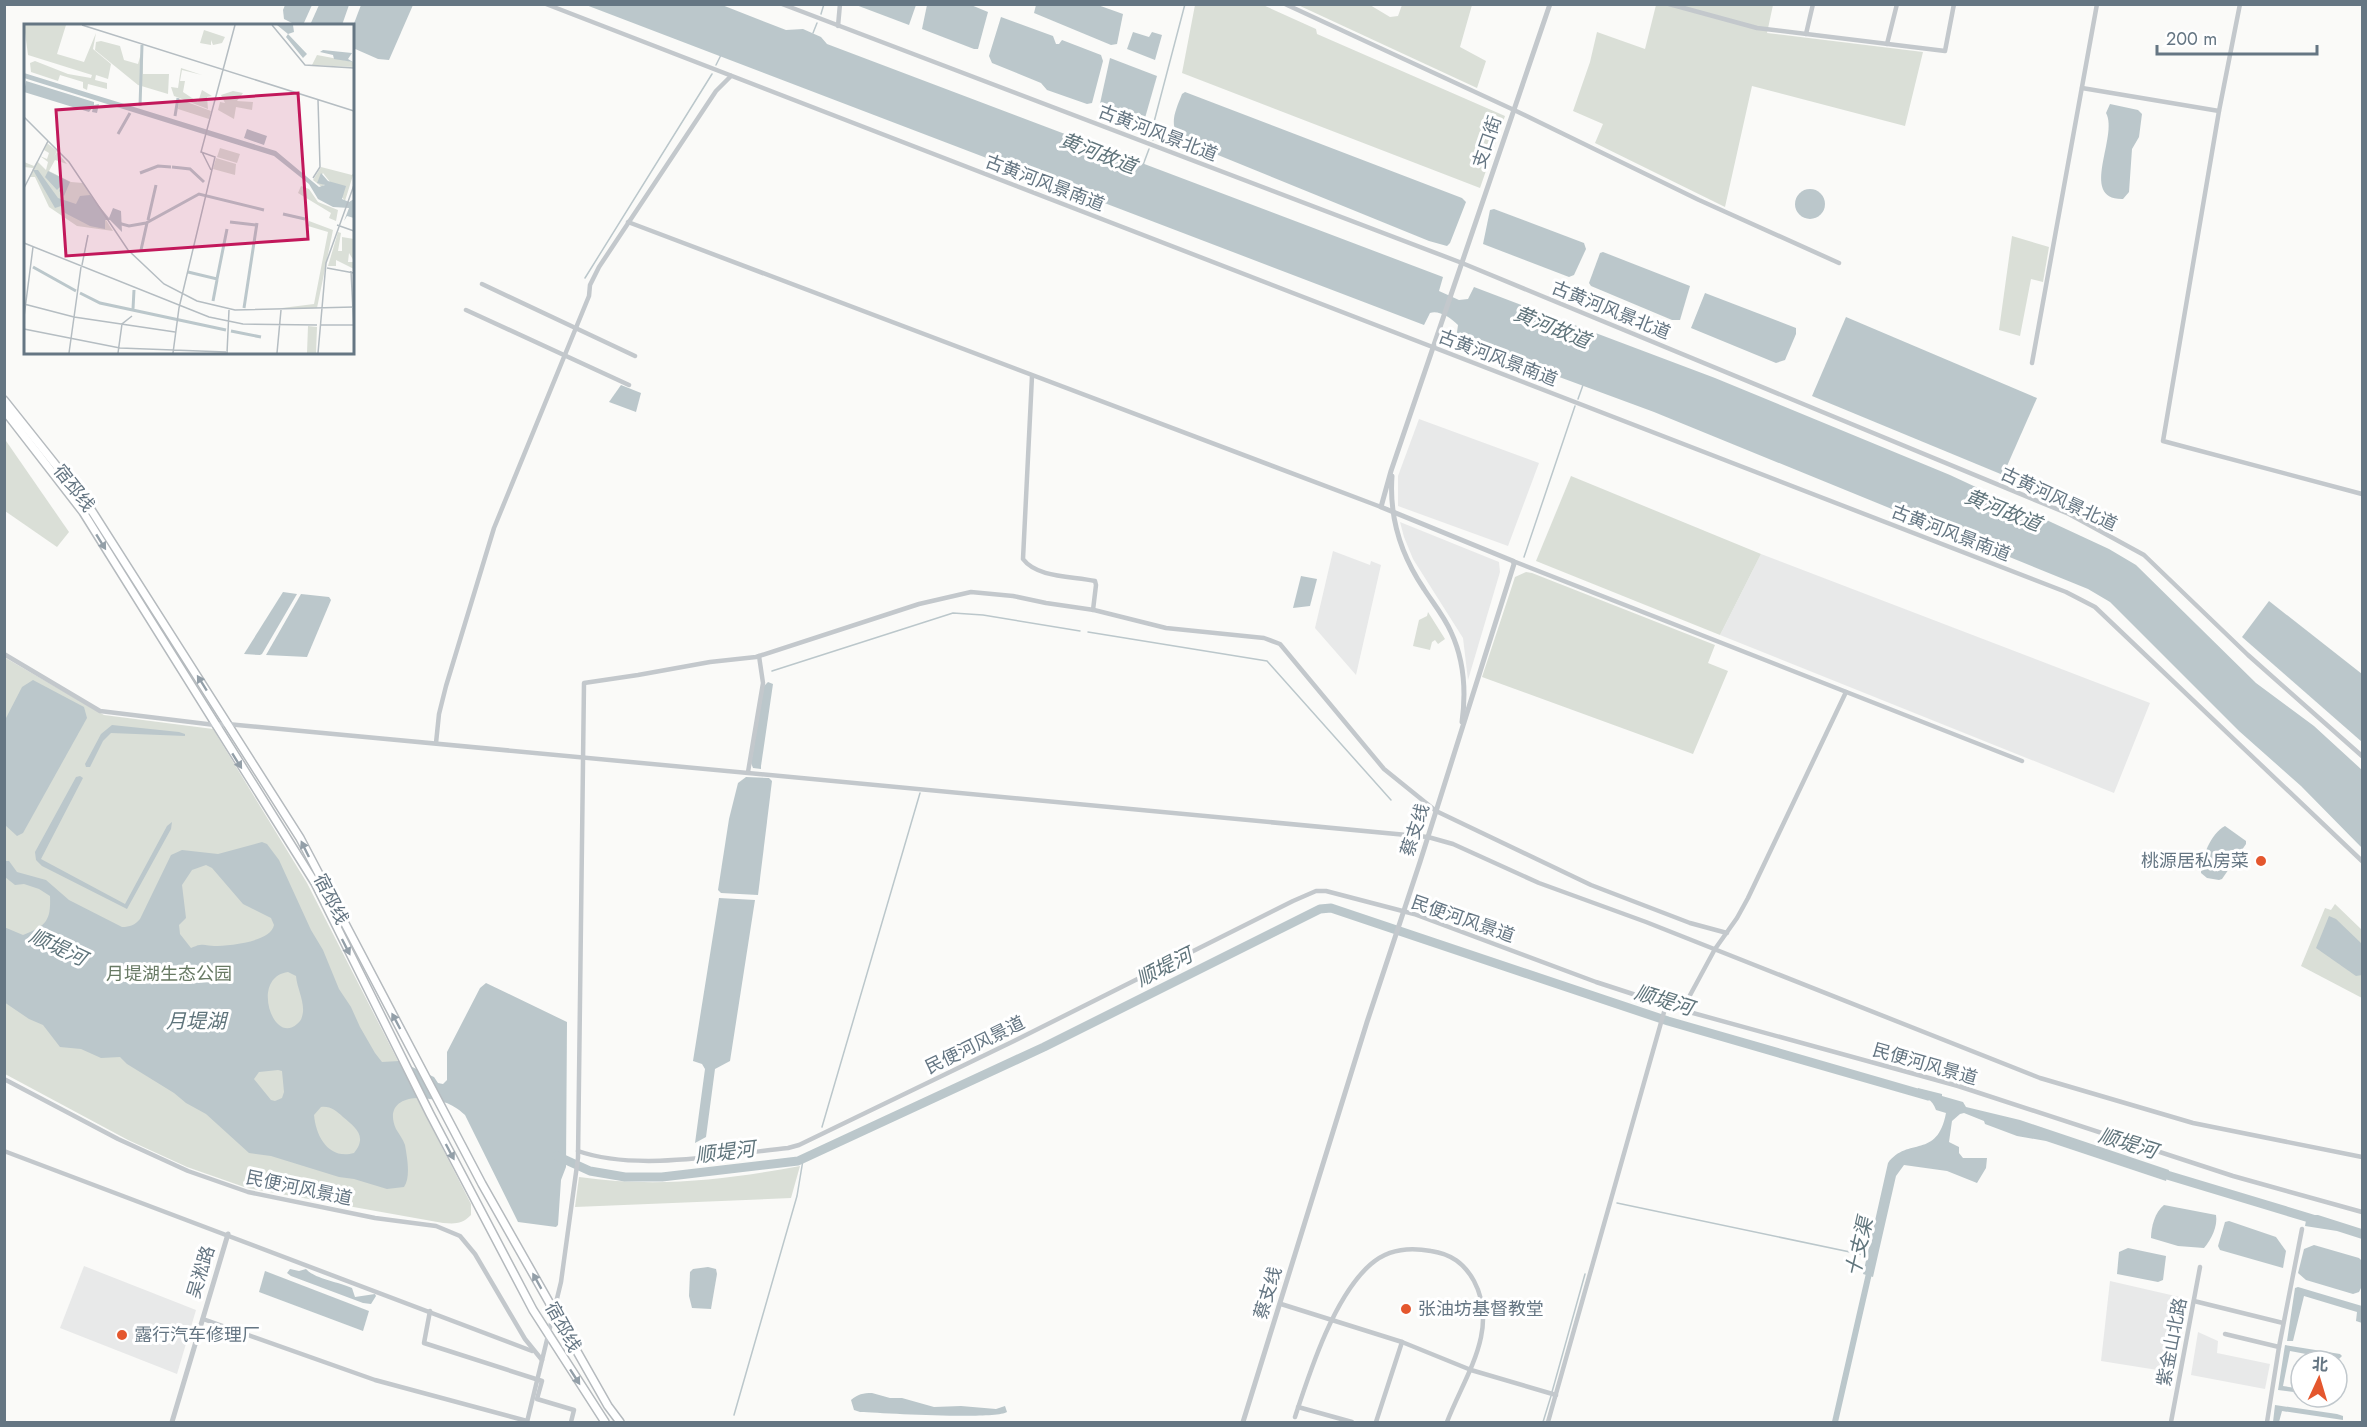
<svg xmlns="http://www.w3.org/2000/svg" width="2367" height="1427" font-family="Jost,'Noto Sans SC',sans-serif">
<rect width="100%" height="100%" fill="#fafaf8"/>
<!-- built -->
<g fill="#e8e9e9">
<polygon points="1419,419 1539,463 1508,546 1398,506 1398,476"/>
<polygon points="1400,522 1499,562 1500,572 1468,680 1463,638 1413,559 1404,537"/>
<polygon points="1333,551 1370,565 1371,561 1381,565 1356,675 1315,628"/>
<polygon points="1761,554 2150,703 2114,793 1720,635"/>
<polygon points="84,1266 196,1310 177,1374 60,1328"/>
<polygon points="2110,1281 2184,1298 2170,1372 2101,1361"/>
<polygon points="2198,1332 2218,1341 2217,1353 2270,1364 2265,1389 2191,1375"/>
</g>
<!-- green -->
<g fill="#dadfd7">
<polygon points="1195,5 1263,5 1316,29 1317,34 1505,116 1480,188 1182,73"/>
<polygon points="1298,5 1370,5 1390,17 1398,16 1402,5 1472,5 1460,47 1486,61 1477,88"/>
<polygon points="1656,5 1773,5 1767,33 1923,52 1905,126 1752,86 1725,207 1595,143 1603,124 1573,111 1590,62 1597,32 1645,49"/>
<polygon points="2012,236 2049,247 2043,282 2031,279 2020,336 1999,330"/>
<polygon points="4,438 69,532 57,547 5,511"/>
<polygon points="1571,476 1761,554 1720,635 1536,561"/>
<polygon points="1526,572 1532,573 1715,645 1708,663 1728,671 1693,754 1482,677 1515,577"/>
<polygon points="1428,612 1445,639 1438,644 1435,640 1432,642 1430,650 1413,646 1419,620 1427,616"/>
<path d="M4 657 104 715 213 729 307 883 471 1204V1215C462 1224 456 1224 443 1223L247 1188 187 1167 128 1140 5 1074Z"/>
<polygon points="2335,904 2362,930 2362,998 2301,966 2325,908 2331,910"/>
<path d="M800 1166 791 1198 575 1207 579 1177C657 1188 724 1180 800 1166Z"/>
</g>
<!-- water -->
<g fill="#bbc7cb" fill-rule="evenodd">
<polygon points="1095,4 1123,14 1117,44 1111,45 1034,13 1036,5"/>
<polygon points="285,5 312,5 303,25 296,25 284,19 283,10"/>
<polygon points="319,5 349,5 342,25 310,25"/>
<polygon points="361,5 413,5 389,60 378,59 353,48 353,26"/>
<path d="M586 5H722L786 30 803 29 821 37 827 44 1443 277 1439 291 1459 300 1468 299 1474 287 1715 378 1950 475 2109 549 2136 565 2256 683 2314 726 2362 770V848L2301 786 2239 731 2110 602 2088 589 1654 412 1456 339 1458 325C1451 318 1439 310 1430 313L1424 325Z"/>
<polygon points="856,5 916,4 916,5 909,25"/>
<polygon points="927,5 971,5 988,12 978,49 974,49 922,29"/>
<polygon points="1001,17 1053,36 1056,44 1059,44 1062,40 1101,55 1103,61 1092,103 1087,104 1047,90 1041,83 992,63 989,56"/>
<polygon points="1133,32 1149,37 1152,32 1162,35 1155,60 1127,49"/>
<polygon points="1110,58 1157,76 1143,125 1099,108"/>
<path d="M1185 92 1462 198 1466 202 1450 243 1447 246 1429 241 1186 142C1166 129 1175 112 1182 94Z"/>
<path d="M2110 104 2138 110 2142 114 2139 137 2132 149 2129 192 2123 199C2078 200 2119 136 2106 113Z"/>
<circle cx="1810" cy="204" r="15"/>
<polygon points="1494,209 1584,243 1586,249 1574,275 1569,277 1483,244 1490,210"/>
<polygon points="1603,252 1690,286 1680,320 1672,320 1591,286 1589,283 1600,253"/>
<polygon points="1705,293 1796,328 1796,334 1785,360 1776,363 1691,328"/>
<polygon points="1846,317 2037,398 2003,475 1812,396"/>
<polygon points="621,385 641,393 636,412 609,402"/>
<polygon points="1301,576 1317,579 1310,606 1293,608"/>
<polygon points="283,592 297,594 262,654 260,655 244,654"/>
<polygon points="301,594 329,597 331,600 307,657 266,655"/>
<polygon points="2269,601 2362,674 2362,742 2242,637"/>
<polygon points="33,680 84,707 87,718 23,833 17,836 5,825 5,720 22,687"/>
<polygon points="768,682 773,684 761,766 761,769 753,768 751,763 764,686"/>
<polygon points="112,725 179,732 185,734 185,736 111,733 103,741 90,767 86,767 85,764 101,734"/>
<polygon points="80,776 83,778 41,859 125,904 167,826 172,822 171,829 127,909 42,866 36,860 35,852 76,777"/>
<polygon points="746,777 769,778 772,781 758,895 721,893 718,890 729,819 738,783"/>
<path d="M2225 826 2246 841V844L2222 879 2219 880 2207 878 2201 873C2201 858 2211 833 2225 826Z"/>
<path d="M262 842 267 844 279 860 311 930 323 950 339 989 351 1007 360 1027 375 1053 382 1062 399 1061 434 1077 438 1083 443 1084 447 1080V1052L480 988 486 983 567 1022 566 1167 561 1180 558 1225 556 1227 518 1222 465 1115C451 1102 440 1100 422 1098 402 1097 386 1106 396 1129 399 1134 403 1139 405 1145 407 1157 411 1177 404 1187L387 1189 354 1179 339 1177 271 1156 249 1153 206 1114 186 1103 174 1093 127 1064 120 1057 101 1058 81 1049 60 1047 43 1025 29 1019 4 1002V927L23 935C46 926 51 921 50 896L39 889 24 884 15 885 5 877V861H9L17 872 46 880 69 900 122 927C130 927 135 925 140 919L171 855 182 850 218 854ZM206 865 212 868 243 904 271 918 274 925C271 942 229 946 214 946 210 946 204 944 200 945 197 945 194 947 191 948L180 934 179 925 186 918 182 885 192 870ZM288 972 296 976C297 988 304 1000 303 1012 302 1018 301 1021 297 1024 273 1046 250 977 288 972ZM278 1070 282 1071 284 1092 282 1098 275 1101 271 1100 254 1079 259 1072ZM321 1107C331 1106 336 1111 343 1117 355 1127 368 1136 354 1153 329 1160 316 1137 314 1115Z"/>
<polygon points="719,898 755,900 730,1061 715,1069 706,1137 695,1143 705,1069 702,1064 693,1061"/>
<polygon points="2329,916 2336,919 2362,944 2362,975 2356,976 2316,948"/>
<path d="M1918 1088 1942 1094V1096L1963 1102 1966 1107 2020 1120 2169 1170 2166 1181 2046 1141 2017 1136 1985 1124 1984 1121 1964 1113 1960 1114 1952 1121 1949 1142 1959 1147V1153L1963 1158H1987L1986 1168 1977 1183 1947 1171 1904 1165 1896 1176 1873 1277 1863 1274 1888 1163C1908 1136 1937 1160 1946 1113L1936 1110C1932 1099 1926 1097 1916 1094Z"/>
<path d="M2164 1205 2216 1215C2218 1226 2211 1240 2204 1248L2178 1246 2151 1238C2151 1227 2155 1212 2164 1205Z"/>
<polygon points="2307,1215 2318,1215 2362,1229 2362,1239 2337,1231 2305,1226"/>
<polygon points="2229,1221 2276,1237 2286,1251 2283,1268 2220,1250 2218,1246 2225,1222"/>
<polygon points="2314,1245 2359,1258 2362,1261 2362,1286 2359,1292 2353,1294 2306,1280 2298,1273 2304,1249"/>
<polygon points="2128,1248 2166,1256 2163,1280 2158,1282 2117,1274 2119,1252"/>
<polygon points="708,1267 716,1269 717,1274 711,1309 692,1308 689,1296 690,1272 693,1269"/>
<path d="M290 1269 299 1271 306 1269C315 1279 339 1282 352 1288L355 1297 375 1294 376 1296 371 1304 363 1303 291 1276 287 1273Z"/>
<polygon points="265,1271 369,1311 363,1331 259,1292"/>
<polygon points="2298,1287 2362,1306 2362,1323 2356,1321 2357,1312 2304,1296 2293,1341 2287,1341 2295,1288"/>
<polygon points="2285,1345 2340,1354 2342,1356 2338,1360 2290,1351 2283,1386 2301,1389 2301,1393 2278,1390"/>
<path d="M872 1393 890 1398H902L934 1407 961 1406 996 1409 1005 1406 1007 1412C994 1420 883 1413 860 1412L854 1410 851 1400C858 1394 863 1393 872 1393Z"/>
<polygon points="2275,1405 2337,1414 2343,1416 2343,1420 2282,1411 2279,1422 2273,1422"/>
</g>
<g fill="none" stroke-linecap="round" stroke-linejoin="round">
<!-- stream -->
<g stroke="#bbc7cb" stroke-width="1.5">
<polyline points="821,14 824,4"/>
<polyline points="813,33 817,23"/>
<polyline points="716,65 721,55"/>
<polyline points="1153,140 1154,122 1185,4"/>
<polyline points="1143,165 1149,149"/>
<polyline points="585,278 712,74"/>
<polyline points="1578,399 1583,385"/>
<polyline points="1524,557 1575,406"/>
<polyline points="1088,632 1267,661 1391,800"/>
<polyline points="772,671 953,613 983,615 1080,631"/>
<polyline points="822,1127 920,793"/>
<polyline points="1617,1203 1869,1256"/>
<polyline points="1552,1392 1585,1274"/>
<polyline points="734,1415 797,1196 803,1160"/>
<polyline points="1543,1422 1551,1396"/>
</g>
<!-- canal -->
<polyline stroke="#bbc7cb" stroke-width="6" points="1835,1422 1870,1269"/>
<!-- river -->
<g stroke="#bbc7cb" stroke-width="9">
<polyline points="557,1156 590,1171 625,1177 662,1177 798,1161 1044,1047 1320,909 1331,908 1668,1021 1928,1096"/>
<polyline points="2157,1172 2316,1220"/>
</g>
<defs>
<g id="primary">
<polyline points="4,400 90,508 300,838 482,1184 608,1406 620,1422"/>
<polyline points="4,410 83,512 315,883 430,1114 533,1310 605,1422"/>
</g>
</defs>
<!-- primary casing -->
<use href="#primary" stroke="#b5babe" stroke-width="10"/>
<!-- minor -->
<g stroke="#c3c8cc" stroke-width="4.5">
<polyline points="546,4 2066,592 2095,607 2362,861"/>
<polyline points="782,4 1462,263 2069,514 2144,555 2248,655 2362,756"/>
<polyline points="1285,4 1514,110 1699,200 1839,263"/>
<polyline points="1669,4 1757,28 1945,51 1954,4"/>
<polyline points="2240,4 2219,111 2163,441 2362,494"/>
<polyline points="838,26 840,4"/>
<polyline points="1806,34 1813,4"/>
<polyline points="1887,44 1897,4"/>
<polyline points="2082,88 2219,111"/>
<polyline points="628,222 1381,507"/>
<polyline points="482,284 635,356"/>
<polyline points="466,310 629,385"/>
<polyline points="2032,363 2097,4"/>
<path d="M1032 376 1023 559C1037 578 1073 576 1095 581L1096 585 1093 610"/>
<polyline points="1513,561 2022,761"/>
<polyline points="4,654 100,711 215,725 227,724 1428,837 1453,844 1539,883 1646,922 2040,1078 2193,1123 2362,1157"/>
<polyline points="436,743 439,714 446,686 494,528 589,296 590,285 599,267 716,91 731,76"/>
<polyline points="748,772 763,683 759,656"/>
<polyline points="1682,1010 1715,949 1737,918 1748,898 1846,692"/>
<polyline points="4,1079 118,1139 188,1171 248,1192 375,1218 436,1226 460,1236 475,1254 525,1339 542,1360"/>
<polyline points="4,1151 532,1351"/>
<path d="M578 1151C637 1172 726 1154 788 1148L799 1145 1014 1041 1293 901 1316 891H1326L1414 914 1596 982 1682 1010 1958 1086 2233 1176 2362 1212"/>
<polyline points="2194,1301 2283,1323"/>
<polyline points="1281,1304 1402,1342 1471,1370 1556,1395"/>
<polyline points="430,1311 424,1343 542,1381 537,1399 574,1410 571,1422"/>
<polyline points="203,1319 375,1380 527,1421"/>
<polyline points="2225,1334 2279,1347"/>
<polyline points="1298,1407 1352,1422"/>
<path d="M1295 1417C1310 1371 1334 1296 1371 1264 1388 1249 1410 1247 1431 1251 1451 1254 1464 1263 1474 1281 1500 1330 1464 1377 1447 1422"/>
<polyline points="527,1422 561,1282 578,1158 584,683 638,675 710,662 756,657 919,604 971,592 1013,596 1046,603 1094,610 1166,628 1264,638 1280,644 1384,769 1436,811 1591,885 1690,923 1727,933"/>
<polyline points="1376,1422 1402,1342"/>
<polyline points="1548,1422 1666,1005"/>
<polyline points="2171,1422 2200,1267"/>
<polyline points="2267,1422 2279,1347 2302,1229"/>
</g>
<!-- tertiary -->
<g stroke="#c3c8cc" stroke-width="5">
<path d="M1392 476C1389 517 1401 555 1424 589 1433 603 1444 616 1451 632 1464 660 1466 693 1462 722"/>
<polyline points="172,1422 228,1234"/>
<polyline points="1243,1422 1367,1022 1420,862 1514,564 1513,561 1381,507 1391,471 1550,4"/>
</g>
<!-- primary -->
<use href="#primary" stroke="#fff" stroke-width="7"/>
</g>
<!-- one-way arrows -->
<defs><path id="oneway-solid" d="M-6-.8H1V-3.2L6.5 0L1 3.2V.8H-6Z" transform="scale(1.5)"/></defs>
<g fill="#939fa8">
<use href="#oneway-solid" transform="translate(101 542) rotate(58)"/>
<use href="#oneway-solid" transform="translate(202 683) rotate(-122)"/>
<use href="#oneway-solid" transform="translate(237 761) rotate(58)"/>
<use href="#oneway-solid" transform="translate(305 849) rotate(-116)"/>
<use href="#oneway-solid" transform="translate(346 947) rotate(63)"/>
<use href="#oneway-solid" transform="translate(396 1021) rotate(-118)"/>
<use href="#oneway-solid" transform="translate(450 1152) rotate(62)"/>
<use href="#oneway-solid" transform="translate(537 1281) rotate(-119)"/>
<use href="#oneway-solid" transform="translate(575 1377) rotate(57)"/>
</g>
<!-- markers -->
<g fill="#e4572e" stroke="#fff" stroke-width="2">
<circle cx="2261" cy="861" r="6"/>
<circle cx="1406" cy="1309" r="6"/>
<circle cx="122" cy="1335" r="6"/>
</g>
<g text-anchor="middle" stroke-width="6" stroke-linejoin="round" paint-order="stroke">
<!-- street labels -->
<g font-size="18" fill="#657683" stroke="#fff">
<text transform="translate(1158 133) rotate(21)" y="6">古黄河风景北道</text>
<text transform="translate(1487 142) rotate(-71)" y="6">支口街</text>
<text transform="translate(1045 183) rotate(21)" y="6">古黄河风景南道</text>
<text transform="translate(1611 310) rotate(22)" y="6">古黄河风景北道</text>
<text transform="translate(1498 358) rotate(21)" y="6">古黄河风景南道</text>
<text transform="translate(74 488) rotate(52)" y="6">宿邳线</text>
<text transform="translate(2059 499) rotate(25)" y="6">古黄河风景北道</text>
<text transform="translate(1951 533) rotate(21)" y="6">古黄河风景南道</text>
<text transform="translate(1415 830) rotate(-72)" y="6">蔡支线</text>
<text transform="translate(331 899) rotate(63)" y="6">宿邳线</text>
<text transform="translate(1463 919) rotate(19)" y="6">民便河风景道</text>
<text transform="translate(975 1045) rotate(-26)" y="6">民便河风景道</text>
<text transform="translate(1925 1064) rotate(16)" y="6">民便河风景道</text>
<text transform="translate(299 1188) rotate(12)" y="6">民便河风景道</text>
<text transform="translate(201 1272) rotate(-73)" y="6">吴淞路</text>
<text transform="translate(1268 1293) rotate(-73)" y="6">蔡支线</text>
<text transform="translate(563 1327) rotate(61)" y="6">宿邳线</text>
<text transform="translate(2172 1342) rotate(-79)" y="6">紫金山北路</text>
</g>
<!-- poi labels -->
<g font-size="18" fill="#657683" stroke="#fff" text-anchor="start">
<text x="2249" y="867" text-anchor="end">桃源居私房菜</text>
<text x="1418" y="1315">张油坊基督教堂</text>
<text x="134" y="1341">露行汽车修理厂</text>
</g>
<!-- park labels -->
<g font-size="18" fill="#687a64" stroke="#fff">
<text x="169" y="980">月堤湖生态公园</text>
</g>
<!-- water labels -->
<g font-size="20" font-style="italic" fill="#60757c" stroke="#fff">
<text transform="translate(1098 153) rotate(21)" y="7">黄河故道</text>
<text transform="translate(1552 327) rotate(22)" y="7">黄河故道</text>
<text transform="translate(2003 510) rotate(22)" y="7">黄河故道</text>
<text transform="translate(58 947) rotate(25)" y="7">顺堤河</text>
<text transform="translate(1164 967) rotate(-27)" y="7">顺堤河</text>
<text transform="translate(1664 1000) rotate(17)" y="7">顺堤河</text>
<text x="196" y="1028">月堤湖</text>
<text transform="translate(2128 1143) rotate(17)" y="7">顺堤河</text>
<text transform="translate(725 1152) rotate(-7)" y="7">顺堤河</text>
<text transform="translate(1859 1247) rotate(-77)" y="7">十支渠</text>
</g>
</g>
<!-- overview -->
<g transform="translate(24 24)">
<rect width="330" height="330" fill="#fafaf8"/>
<path d="M0 1H42L33 30 60 38 72 9 69 25 87 40 84 55 72 51 71 56 83 59V65L64 60 63 66 59 64V58L36 51 34 57 7 48 6 39 11 37 44 50 67 54 68 51 4 31ZM180 6 201 13 198 19 189 21 187 16V21L176 19ZM77 17 96 22 100 36 114 40 119 22V50H145L144 70 114 61 71 26 72 18ZM293 31 330 38V43L288 41ZM157 44 178 51 158 46 156 57H161L159 68 174 78 178 66 188 72 183 73 184 85 150 72 147 63 154 64ZM209 67 219 69 213 77 229 78 228 86 212 83 210 95 194 86 196 78 201 79 197 71ZM155 75 187 87 185 95 154 85ZM23 119 33 127 30 133 33 128 43 140 31 136 25 147 47 158 59 159 89 207 53 202 25 183 11 153H6L9 144 0 143V138L10 142 13 137 22 146 24 138 16 132 23 135 25 129 20 126ZM196 124 216 130 213 139 193 133ZM192 134 212 140 211 151 189 145ZM297 143 328 151 330 148 321 177 299 149 294 157 300 159 299 164 289 156ZM277 162 285 165 294 178 314 186 312 197 305 194 307 189 274 169ZM285 197 309 206 293 284H258L290 280 304 208 284 202ZM314 208 317 209 314 227H318V213L330 215V237L325 229 324 238H330V245L312 236V242H304ZM284 302 293 303 292 329H283Z" fill="#dadfd7"/>
<path d="M253 1H269L270 8 264 10 283 30 279 34 262 13 264 10ZM299 26 328 29 324 35 329 38 310 35 309 31 296 28ZM0 49 252 127 295 163 301 161 293 159 297 149 304 157 322 162 318 175 325 178 330 175V194L323 192 320 197 325 184 309 183 294 175 285 160 250 132 0 54ZM2 57 70 78V81L75 80 73 89 68 88 69 83 65 88 0 68ZM223 105 243 112 240 121 220 114ZM9 146H14L34 174 52 180 56 172 66 171 85 194 89 184 97 187 98 208 86 196H81V205L66 202 41 189 37 182 31 184ZM24 147 46 158 40 172 35 167 37 162 33 166 21 153Z" fill="#bbc7cb"/>
<path fill="none" stroke="#bbc7cb" stroke-width="3" d="M116 82 118 21M151 92 154 74M94 110 106 89M148 143 166 145 180 158M116 149 134 142 147 143M259 190 281 195M124 196 132 161M206 198 232 201M94 199 105 202 122 199 175 170 240 186M117 226 123 199M9 243 52 267M164 248 193 255 203 205M56 269 76 279 202 306M189 277 193 256M220 284 233 199M109 285 110 266M207 307 237 313"/>
<path fill="none" stroke="#b5bdc2" stroke-width="1.5" d="M58 1 330 87M248 1 281 41 330 44M0 93 45 138 104 226 140 260 173 277 211 286 330 283M178 128 187 146M289 154 296 143 294 76M0 164 24 117M313 201 330 207M0 219 185 293 219 300 293 301M58 241 64 211M303 244 330 249M327 247 330 307M0 280 50 293 151 308M0 293 9 223M296 301H330M0 305 96 324 202 328M45 329 57 243M94 329 98 300 108 292M149 329 155 284 191 133 177 128 211 1M203 329 205 286M253 329 257 286M294 329 302 239 330 161"/>
<path fill="#c2185b" fill-opacity="0.15" stroke="#c2185b" stroke-width="3" d="M274 69 284 215 42 232 32 86Z"/>
<rect width="330" height="330" fill="none" stroke="#657683" stroke-width="3"/>
</g>
<!-- border -->
<rect width="2367" height="1427" fill="none" stroke="#657683" stroke-width="12"/>
<!-- north arrow -->
<g transform="translate(2319 1379) rotate(4)"><circle r="28" fill="#ffffff" stroke="#c1c8cd" stroke-width="1.5"/>
<path d="M0-4.5L10 22L0 15L-10 22Z" fill="#e4572e"/>
<text y="-9" font-size="16" font-weight="bold" text-anchor="middle" fill="#657683">北</text>
</g>
<!-- scale -->
<path d="M2157 45v9h160v-9" fill="none" stroke="#657683" stroke-width="3"/>
<text x="2166" y="45" font-size="18" fill="#657683" stroke="#ffffff" stroke-width="4.5" paint-order="stroke">200 m</text>
</svg>
